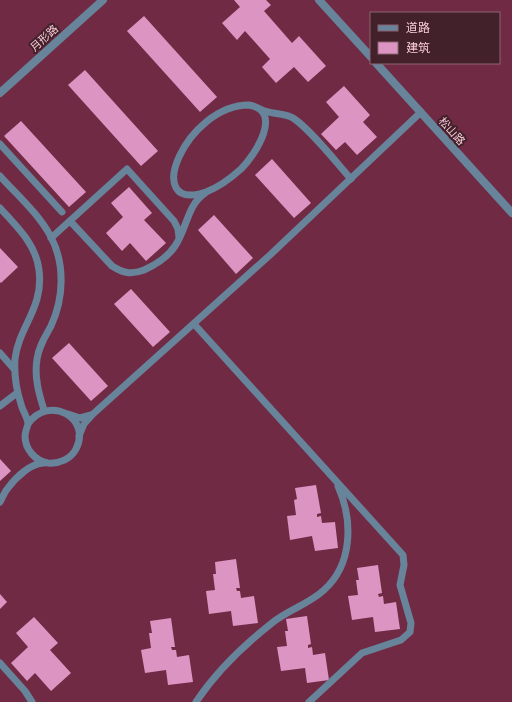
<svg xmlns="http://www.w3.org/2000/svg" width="512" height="702" font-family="'Playfair Display','Noto Sans SC',serif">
<rect width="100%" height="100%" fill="#712a44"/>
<!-- building -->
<g fill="#dc94c3">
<polygon points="234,0 266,0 271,5 264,11 292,43 299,36 326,66 308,82 294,67 276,83 262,67 270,59 245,31 237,40 222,23 240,7"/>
<polygon points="144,16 217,97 200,112 127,31"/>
<polygon points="85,70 158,151 141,166 68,85"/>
<polygon points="344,86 370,115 363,122 377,137 357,155 345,142 336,150 321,134 339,117 326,102"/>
<polygon points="21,121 86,192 69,207 4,136"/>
<polygon points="272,159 311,203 294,218 255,175"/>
<polygon points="129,187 152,213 144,220 166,243 146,261 130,243 122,251 106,233 123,217 111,203"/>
<polygon points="214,215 253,258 236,274 198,230"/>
<polygon points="0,248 18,267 1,283 0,282"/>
<polygon points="131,289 170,332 153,347 114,304"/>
<polygon points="69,343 108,386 91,401 52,358"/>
<polygon points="0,459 11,471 0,481"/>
<polygon points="316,485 321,513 317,514 317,517 321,516 322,523 335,522 338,548 315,551 312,536 290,540 287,516 296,515 294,500 297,499 295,488"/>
<polygon points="236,559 240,588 236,588 237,591 240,591 241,598 254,596 258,623 233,626 231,611 209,614 206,591 215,590 213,574 216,574 215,562"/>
<polygon points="378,565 382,593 378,594 379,597 383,596 384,604 396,602 400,629 375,632 373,617 352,620 348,596 358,595 356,580 359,580 357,568"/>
<polygon points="0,594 7,602 0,609"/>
<polygon points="307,616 311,644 308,645 308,648 312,647 313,655 325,653 329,680 307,683 305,668 281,671 277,647 287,646 285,631 288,631 286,619"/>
<polygon points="34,617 58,643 50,650 71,673 51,691 35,673 27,681 11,663 28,647 16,633"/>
<polygon points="171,618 175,647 171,647 172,650 176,650 177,657 189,655 193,682 168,685 166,670 145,673 141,650 151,648 149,633 152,633 150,621"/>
</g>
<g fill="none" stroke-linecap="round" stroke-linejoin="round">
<!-- service -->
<g stroke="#67849a" stroke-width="7">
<path d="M249 105C284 111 255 155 241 169 231 178 219 187 206 192 140 214 186 105 249 105Z"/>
<path d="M260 109C270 115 283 112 293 118 310 129 336 162 351 179"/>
<polyline points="0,144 62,212"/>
<path d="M0 176C17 195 39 214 51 237 65 264 64 298 51 326 45 337 39 346 37 359 34 377 39 394 44 410"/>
<path d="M0 208C17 227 36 244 39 270 44 308 19 326 15 359 14 375 16 389 21 404 22 410 28 418 28 424 27 428 25 432 25 436 25 449 35 461 48 463 59 464 71 459 76 449 92 418 49 394 28 424"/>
<path d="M70 221 112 266C123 273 131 275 144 270 155 265 168 257 175 246 187 229 187 205 205 193"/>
<polyline points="51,238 127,169 174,221 178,229 179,237"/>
<polyline points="194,324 403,555 404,565 400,585 411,623 410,632 401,640 362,653 309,702"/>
<polyline points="0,353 14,369"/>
<polyline points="0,406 17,393"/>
<polyline points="68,414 80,418 91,415"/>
<polyline points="79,436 84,424 93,414 270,255 421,112"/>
<path d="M0 502C3 497 4 492 8 488 16 477 31 463 44 463"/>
<polyline points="0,663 25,691 32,702"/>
<path d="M196 702C216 672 244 645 272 623 288 610 309 604 324 590 353 564 353 520 338 486"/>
</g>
<!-- tertiary -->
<g stroke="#67849a" stroke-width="8">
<polyline points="319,0 371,57"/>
<polyline points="376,63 512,213"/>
<polyline points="0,93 103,0"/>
</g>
</g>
<g text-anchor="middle" stroke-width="4" stroke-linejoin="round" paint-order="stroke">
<!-- street labels -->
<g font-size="11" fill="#f8cbd7" stroke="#42212b">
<text transform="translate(44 38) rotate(-42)" y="4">月形路</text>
<text transform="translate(452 131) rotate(48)" y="4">松山路</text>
</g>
</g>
<!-- legend -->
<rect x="370" y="12" width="130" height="52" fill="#42212b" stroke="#8b6570"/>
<rect x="378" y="25" width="20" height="6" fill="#67849a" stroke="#8b6570"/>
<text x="406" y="32" font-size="12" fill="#f8cbd7">道路</text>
<rect x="378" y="42" width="20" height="12" fill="#dc94c3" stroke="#8b6570"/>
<text x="406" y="52" font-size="12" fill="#f8cbd7">建筑</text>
</svg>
